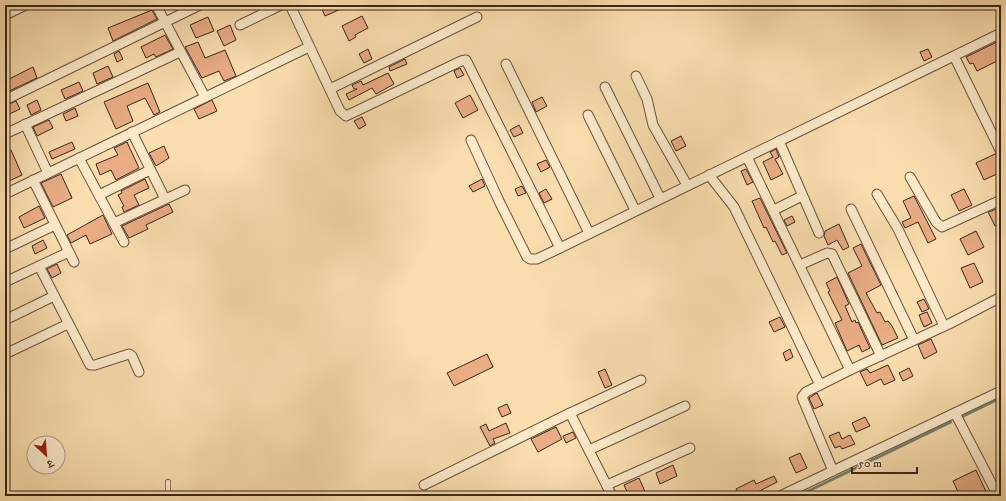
<svg xmlns="http://www.w3.org/2000/svg" width="1006" height="501" font-family="'IM FELL DW Pica','Noto Serif Devanagari',serif">
<rect width="100%" height="100%" fill="#f9ddae"/>
<filter id="stains"><feTurbulence type="fractalNoise" baseFrequency=".005" numOctaves="4"/><feColorMatrix values="0 0 0 0 .2 0 0 0 0 .09 0 0 0 0 .02 0 0 0 .5 -.17"/></filter>
<radialGradient id="worn" r=".72"><stop offset=".6" stop-color="#630" stop-opacity="0"/><stop offset="1" stop-color="#630" stop-opacity=".3"/></radialGradient>
<g fill="none" stroke-linecap="round" stroke-linejoin="round">
<!-- stream -->
<g stroke="#767f73" stroke-width="2.5">
<polyline points="962,417 1001,398"/>
<polyline points="798,496 951,422"/>
</g>
</g>
<!-- building -->
<g fill="#e9ac85" stroke="#3a261a">
<polygon points="320,5 350,5 325,16"/>
<polygon points="152,10 157,19 113,41 108,28"/>
<polygon points="362,16 368,28 355,35 356,37 349,41 342,26"/>
<polygon points="208,17 214,31 196,38 190,25"/>
<polygon points="230,25 236,40 224,46 217,31"/>
<polygon points="165,35 173,49 156,57 154,54 146,58 141,47"/>
<polygon points="999,41 1001,45 1001,59 977,71 973,63 970,64 966,57"/>
<polygon points="198,42 205,58 225,50 236,76 224,81 219,71 202,78 185,47"/>
<polygon points="368,49 372,59 364,63 359,54"/>
<polygon points="928,49 932,57 924,61 920,52"/>
<polygon points="119,51 123,59 117,62 114,54"/>
<polygon points="405,59 407,64 390,71 389,67"/>
<polygon points="108,66 113,77 97,84 93,73"/>
<polygon points="33,67 37,78 5,93 5,81"/>
<polygon points="460,68 464,75 457,78 454,71"/>
<polygon points="388,73 394,84 376,94 372,88 349,100 346,94 357,89 354,89 352,85 361,81 363,85"/>
<polygon points="79,82 83,91 65,99 61,90"/>
<polygon points="148,83 160,112 154,115 145,98 127,106 133,121 116,129 104,102"/>
<polygon points="470,95 478,110 463,118 455,103"/>
<polygon points="542,97 547,106 536,112 532,102"/>
<polygon points="37,100 41,110 31,115 27,105"/>
<polygon points="212,100 217,111 199,119 194,109"/>
<polygon points="16,101 20,109 5,116 5,106"/>
<polygon points="75,108 78,116 66,121 63,114"/>
<polygon points="362,117 366,125 359,129 354,121"/>
<polygon points="49,120 53,128 37,136 33,127"/>
<polygon points="519,125 523,133 514,137 510,130"/>
<polygon points="681,136 686,146 676,151 671,141"/>
<polygon points="72,142 75,149 52,159 49,152"/>
<polygon points="127,142 139,168 116,180 111,170 100,175 96,164 118,155 114,148"/>
<polygon points="164,146 169,158 156,166 149,153"/>
<polygon points="776,149 779,157 775,159 783,174 771,180 763,162 773,157 770,152"/>
<polygon points="11,150 22,175 9,181 5,173 5,153"/>
<polygon points="995,154 1001,160 1001,172 984,180 976,163"/>
<polygon points="546,160 550,167 541,172 537,164"/>
<polygon points="746,169 753,182 747,185 741,171"/>
<polygon points="61,174 72,198 53,207 41,183"/>
<polygon points="145,179 149,188 134,195 139,205 124,212 122,207 124,206 118,195 122,193 121,191"/>
<polygon points="482,179 485,186 473,192 469,186"/>
<polygon points="522,186 526,193 518,196 515,189"/>
<polygon points="546,189 552,199 544,203 539,193"/>
<polygon points="964,189 972,205 959,211 951,195"/>
<polygon points="914,196 936,239 928,243 918,222 905,228 902,222 911,218 903,201"/>
<polygon points="760,198 787,253 782,255 775,241 773,242 766,227 764,228 752,201"/>
<polygon points="169,204 173,212 146,225 148,229 129,238 122,226"/>
<polygon points="39,206 45,218 24,228 19,217"/>
<polygon points="997,209 1001,218 1001,223 995,226 988,212"/>
<polygon points="103,215 112,234 90,244 86,235 71,243 67,235"/>
<polygon points="792,216 795,222 787,226 784,220"/>
<polygon points="839,224 849,247 843,250 837,240 828,245 824,236 825,231"/>
<polygon points="976,231 984,247 968,255 960,239"/>
<polygon points="43,240 47,248 35,254 32,246"/>
<polygon points="861,244 881,285 866,293 877,313 880,312 885,322 888,321 892,326 898,338 882,345 848,273 862,266 853,248"/>
<polygon points="974,263 983,282 970,288 961,268"/>
<polygon points="57,264 61,273 52,278 47,269"/>
<polygon points="837,277 849,304 845,306 852,322 855,320 856,323 858,322 870,348 862,352 859,345 847,351 835,323 842,320 828,292 830,291 826,283"/>
<polygon points="924,299 929,309 922,312 917,302"/>
<polygon points="927,312 932,323 924,327 919,315"/>
<polygon points="780,317 785,327 774,332 769,322"/>
<polygon points="931,339 937,352 924,359 918,345"/>
<polygon points="790,349 793,357 786,361 783,353"/>
<polygon points="487,354 493,367 454,386 447,373"/>
<polygon points="888,365 895,380 884,385 881,379 867,386 860,372 867,369 870,373"/>
<polygon points="909,368 913,376 903,381 899,373"/>
<polygon points="605,369 612,385 605,388 598,372"/>
<polygon points="817,393 823,405 814,409 809,398"/>
<polygon points="507,404 511,413 502,417 498,408"/>
<polygon points="865,417 870,426 856,432 852,423"/>
<polygon points="506,423 510,433 493,439 495,443 490,446 480,427 486,424 489,431"/>
<polygon points="556,427 562,439 538,452 531,439"/>
<polygon points="573,432 576,438 566,443 563,436"/>
<polygon points="839,432 842,439 850,435 855,444 842,449 840,446 835,448 829,436"/>
<polygon points="800,453 807,468 796,473 789,458"/>
<polygon points="673,465 677,476 660,484 656,473"/>
<polygon points="976,470 988,496 960,496 953,481"/>
<polygon points="774,476 777,482 750,496 739,496 736,489 754,480 756,484"/>
<polygon points="639,478 647,496 629,496 624,485"/>
</g>
<g fill="none" stroke-linecap="round" stroke-linejoin="round">
<defs>
<polyline id="service" points="168,496 168,482"/>
<g id="minor">
<polyline points="156,5 205,97"/>
<polyline points="290,5 340,111 346,116 461,61 466,60 560,248 1001,33"/>
<polyline points="5,15 26,5"/>
<polyline points="240,25 281,5"/>
<polyline points="954,56 1001,152"/>
<polyline points="506,64 589,233"/>
<polyline points="636,76 647,99 653,125 687,185"/>
<polyline points="605,87 660,198"/>
<polyline points="330,89 477,17"/>
<polyline points="5,100 200,5"/>
<polyline points="588,115 635,210"/>
<polyline points="25,124 48,173"/>
<polyline points="132,132 165,199"/>
<polyline points="5,134 180,52"/>
<polyline points="471,140 499,201 527,257 530,259 537,259 560,248"/>
<polyline points="779,141 819,233"/>
<polyline points="747,157 850,370 949,324 1001,297"/>
<polyline points="79,158 124,242"/>
<polyline points="709,175 734,207 820,385"/>
<polyline points="910,177 936,222 942,227 1001,200"/>
<polyline points="33,180 74,262"/>
<polyline points="5,194 309,47"/>
<polyline points="877,194 898,229 944,326"/>
<polyline points="99,195 150,170"/>
<polyline points="851,209 914,340"/>
<polyline points="774,210 802,196"/>
<polyline points="114,223 185,190"/>
<polyline points="5,249 55,225"/>
<polyline points="800,265 827,253 832,254 881,356"/>
<polyline points="39,266 90,365 95,365 129,354 132,356 139,372"/>
<polyline points="5,282 69,252"/>
<polyline points="5,320 54,296"/>
<polyline points="5,354 68,324"/>
<polyline points="570,413 641,380"/>
<polyline points="955,413 998,496"/>
<polyline points="589,450 685,406"/>
<polyline points="833,471 802,397 806,392 850,370"/>
<polyline points="424,485 570,413 612,496"/>
<polyline points="607,485 690,448"/>
<polyline points="780,496 1001,391"/>
</g>
</defs>
<!-- service casing -->
<use href="#service" stroke="#6a543f" stroke-width="6"/>
<!-- minor casing -->
<use href="#minor" stroke="#6a543f" stroke-width="11"/>
<!-- service -->
<use href="#service" stroke="#fbe9ca" stroke-width="4.5"/>
<!-- minor -->
<use href="#minor" stroke="#fbe9ca" stroke-width="9"/>
</g>
<!-- margin -->
<rect width="1006" height="501" fill="none" stroke="#f9ddae" stroke-width="20"/>
<rect x="6" y="6" width="994" height="489" fill="none" stroke="#3a261a" stroke-width="2"/>
<rect x="10" y="10" width="986" height="481" fill="none" stroke="#3a261a"/>
<!-- north arrow -->
<g transform="translate(46 455) rotate(154)"><circle r="19" fill="#fbe9ca" stroke="#ae9b84"/>
<path d="M0-3L7 15L0 10L-7 15Z" fill="#8f2418"/>
<text y="-6" font-size="11" font-weight="bold" text-anchor="middle" fill="#3a261a">उ</text>
</g>
<!-- scale -->
<path d="M852 467v6h65v-6" fill="none" stroke="#3a261a" stroke-width="2"/>
<text x="858" y="467" font-size="12" fill="#3a261a" stroke="#fbe9ca" stroke-width="3" paint-order="stroke">50 m</text>
<rect width="100%" height="100%" filter="url(#stains)"/>
<rect width="100%" height="100%" fill="url(#worn)"/>
</svg>
